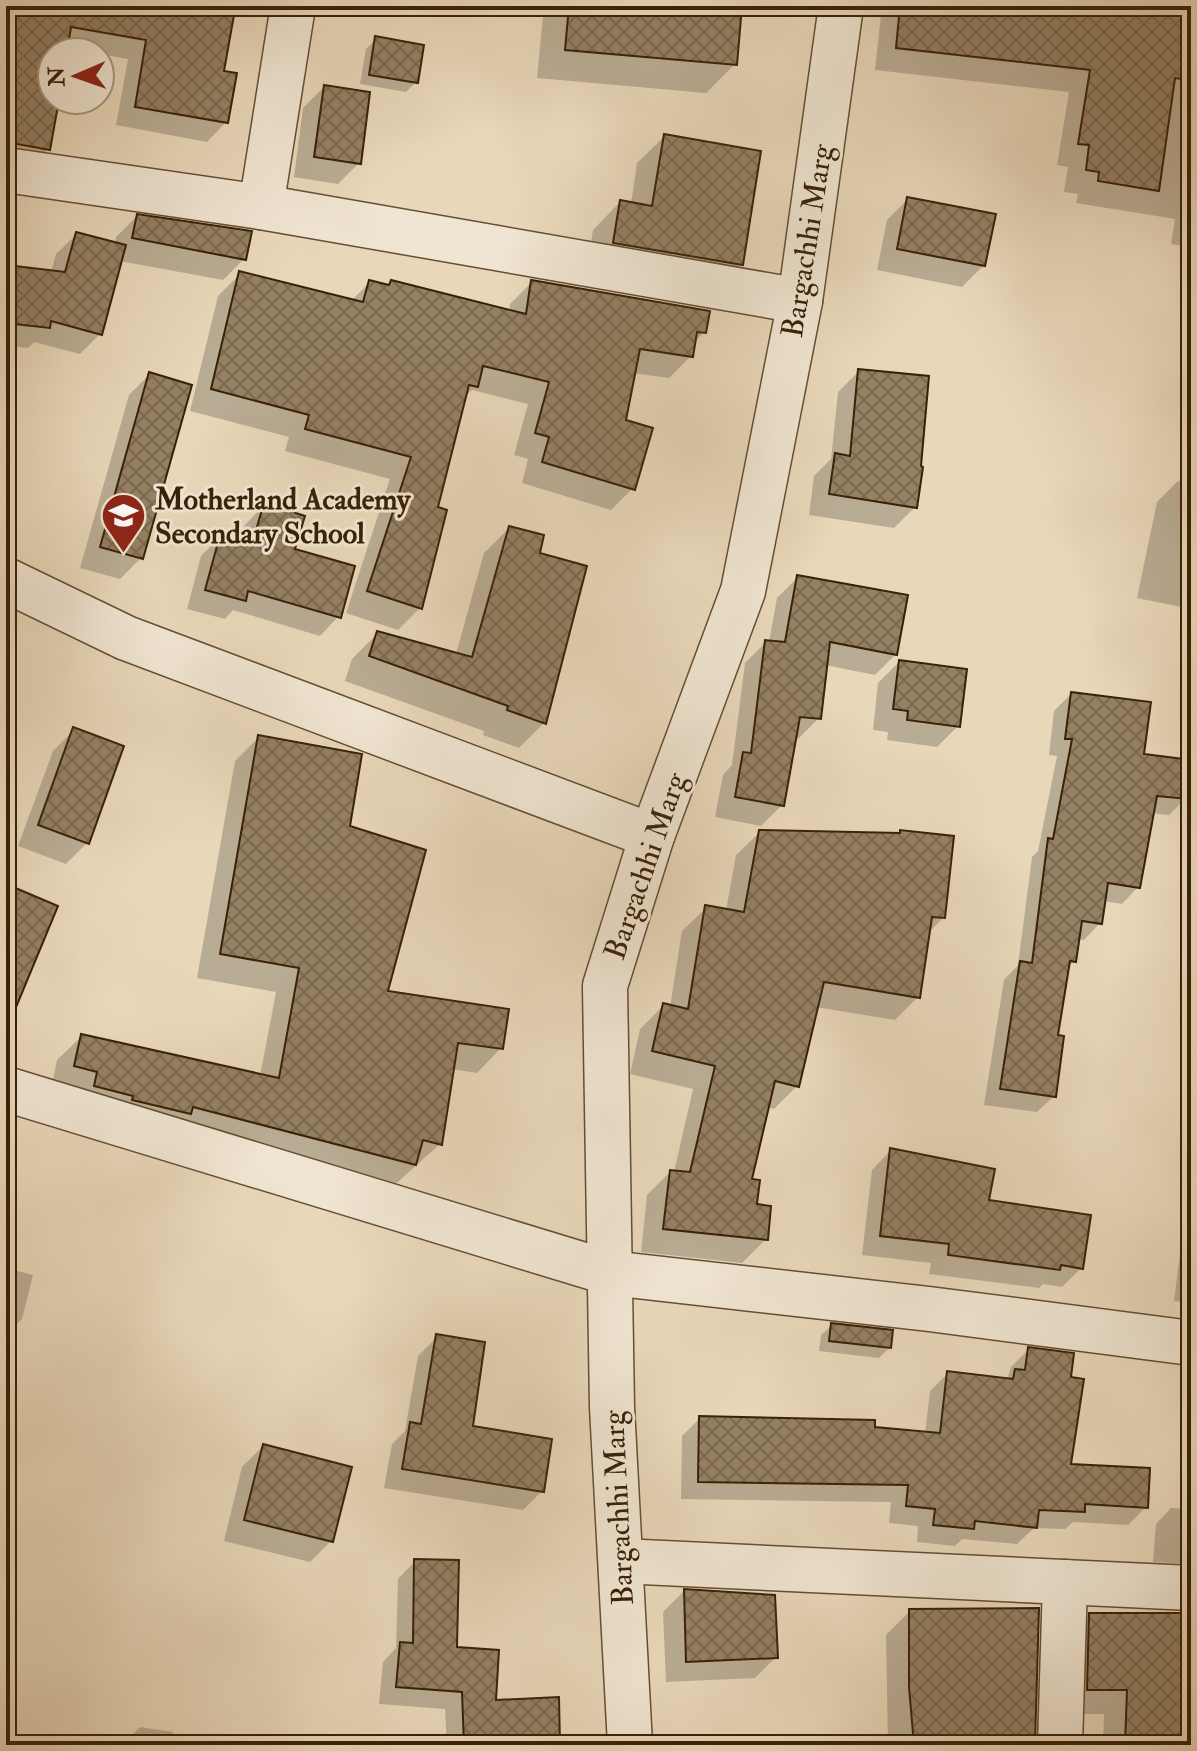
<svg xmlns="http://www.w3.org/2000/svg" width="1197" height="1751" font-family="'IM FELL Double Pica',serif">
<defs>
<pattern id="building-cross-hatch" width="8" height="8" patternUnits="userSpaceOnUse" patternTransform="scale(2)"><rect width="8" height="8" fill="#948063"/><path d="M0 0l8 8M0 8l8-8" fill="none" stroke="#7a6850"/></pattern>
</defs>
<rect width="100%" height="100%" fill="#e8d7b9"/>
<filter id="stains"><feTurbulence type="fractalNoise" baseFrequency=".0025" numOctaves="4"/><feColorMatrix values="0 0 0 0 .2 0 0 0 0 .09 0 0 0 0 .02 0 0 0 .5 -.17"/></filter>
<radialGradient id="worn" r=".72"><stop offset=".6" stop-color="#630" stop-opacity="0"/><stop offset="1" stop-color="#630" stop-opacity=".3"/></radialGradient>
<!-- shadow -->
<g fill="#0003">
<polygon points="6,6 204,6 226,122 207,142 116,125 128,59 66,48 65,52 52,52 52,100 57,100 48,149 29,168 6,164"/>
<polygon points="544,6 740,6 735,64 706,93 537,78"/>
<polygon points="882,6 1191,6 1191,247 1171,244 1175,219 1076,203 1078,194 1064,192 1068,167 1057,165 1069,92 875,70"/>
<polygon points="376,39 416,82 406,92 360,84 366,49"/>
<polygon points="324,87 359,163 338,184 294,177 303,108"/>
<polygon points="665,136 741,264 714,291 587,270 593,230 620,202 631,204 637,163"/>
<polygon points="908,199 983,266 962,287 877,270 887,220"/>
<polygon points="137,216 244,259 223,280 120,261 100,334 80,354 34,342 28,348 12,346 9,379 6,383 6,267 51,272 56,254 77,234 115,244 116,237"/>
<polygon points="240,274 351,301 370,282 386,287 391,282 509,312 510,304 532,282 704,332 693,344 691,356 669,378 633,373 623,421 633,488 611,510 522,483 528,459 514,455 528,404 472,390 464,397 436,509 420,608 398,630 346,613 390,479 285,451 289,437 190,411 218,296"/>
<polygon points="859,371 915,507 894,528 809,515 814,476 831,459 838,392"/>
<polygon points="150,374 141,558 120,579 80,568 129,395"/>
<polygon points="1178,481 1191,484 1191,609 1137,598 1157,502"/>
<polygon points="264,505 339,616 320,636 233,610 225,619 187,609 201,556 220,537 240,543 245,525"/>
<polygon points="509,528 537,554 544,723 519,748 483,735 484,731 345,681 352,659 377,634 456,654 484,553"/>
<polygon points="798,577 896,654 875,675 825,665 819,718 798,739 794,739 782,805 761,826 715,817 723,775 732,765 745,663 766,642 769,642 777,598"/>
<polygon points="899,662 958,726 937,747 887,740 888,732 873,730 878,683"/>
<polygon points="1071,694 1186,798 1169,815 1152,813 1138,887 1122,904 1104,901 1100,923 1084,940 1078,939 1074,961 1067,968 1056,1037 1054,1096 1037,1112 984,1105 1004,980 1018,965 1032,857 1038,851 1057,756 1049,755 1054,711"/>
<polygon points="74,730 87,843 66,864 18,846 53,751"/>
<polygon points="259,737 347,828 386,993 501,1048 477,1073 452,1069 440,1144 390,1189 51,1090 57,1060 82,1036 260,1076 276,992 197,978 235,761"/>
<polygon points="760,832 944,917 928,933 918,997 895,1020 816,1007 797,1086 774,1109 767,1107 749,1181 766,1239 742,1263 641,1252 647,1195 670,1172 674,1172 693,1089 630,1074 640,1029 664,1005 670,1007 682,931 706,908 726,911 736,855"/>
<polygon points="891,1150 987,1201 1081,1268 1062,1287 1043,1284 1039,1288 929,1274 931,1263 862,1255 872,1170"/>
<polygon points="1191,1237 1191,1303 1174,1301 1181,1247"/>
<polygon points="6,1268 33,1275 22,1319 6,1335"/>
<polygon points="832,1325 889,1348 879,1358 819,1351 821,1335"/>
<polygon points="437,1337 471,1428 542,1491 523,1510 384,1488 392,1444 405,1431 418,1356"/>
<polygon points="1029,1349 1069,1378 1069,1466 1146,1507 1128,1525 1073,1522 1065,1529 1034,1528 1017,1544 962,1539 955,1546 917,1542 918,1526 889,1523 891,1502 681,1499 682,1436 700,1418 925,1434 930,1391 948,1373 1007,1380 1011,1367"/>
<polygon points="263,1446 331,1541 310,1562 224,1541 242,1467"/>
<polygon points="1171,1508 1191,1509 1191,1564 1153,1562 1156,1524"/>
<polygon points="415,1561 455,1649 493,1702 558,1745 447,1745 445,1709 379,1704 383,1662 396,1648 398,1579"/>
<polygon points="684,1591 776,1657 755,1678 666,1682 663,1612"/>
<polygon points="6,1604 10,1605 6,1622"/>
<polygon points="910,1611 1033,1745 888,1745 886,1635"/>
<polygon points="1191,1614 1191,1745 1103,1745 1104,1714 1063,1714 1066,1639 1090,1615"/>
<polygon points="140,1727 173,1732 171,1745 122,1745"/>
</g>
<!-- building -->
<g fill="url(#building-cross-hatch)" stroke="#392106" stroke-width="2">
<polygon points="6,6 185,6 234,15 224,71 237,73 228,123 135,107 146,40 71,27 67,52 52,52 52,100 59,100 50,150 6,142"/>
<polygon points="569,6 742,6 737,65 565,50"/>
<polygon points="900,6 1116,6 1191,17 1191,80 1175,78 1159,191 1098,181 1099,172 1086,170 1089,145 1078,144 1090,70 896,48"/>
<polygon points="375,36 424,45 418,83 369,75"/>
<polygon points="324,85 370,92 361,164 314,157"/>
<polygon points="664,134 761,151 743,265 613,243 620,200 652,206"/>
<polygon points="907,197 996,214 985,266 897,249"/>
<polygon points="137,214 252,231 246,260 132,238"/>
<polygon points="76,232 126,245 102,335 51,321 50,328 6,323 6,265 65,272"/>
<polygon points="239,271 363,302 369,280 389,285 391,280 526,314 531,280 710,311 706,333 697,332 693,357 640,349 626,420 653,428 635,490 542,462 549,437 535,433 549,382 483,366 478,387 469,385 438,507 447,510 422,609 367,591 411,457 305,429 309,415 211,389"/>
<polygon points="858,369 929,376 921,466 923,467 917,508 829,494 835,453 850,456"/>
<polygon points="149,372 192,385 143,559 100,547"/>
<polygon points="264,503 305,516 295,549 355,566 341,618 248,591 246,601 205,590 220,535 252,544"/>
<polygon points="509,526 544,535 540,553 587,566 546,724 507,710 508,706 369,656 377,631 472,657"/>
<polygon points="797,575 908,595 897,655 830,642 821,719 800,717 784,806 735,797 743,752 751,753 765,640 785,642"/>
<polygon points="899,660 967,669 960,727 907,720 908,711 893,709"/>
<polygon points="1071,692 1151,702 1144,754 1191,760 1191,769 1188,799 1157,796 1140,888 1108,883 1102,924 1082,921 1076,962 1070,961 1058,1035 1064,1036 1056,1097 1000,1089 1020,961 1032,963 1048,838 1053,839 1072,739 1065,739"/>
<polygon points="73,727 124,746 89,844 38,825"/>
<polygon points="258,735 362,754 350,826 426,850 388,991 509,1009 503,1049 458,1043 442,1145 423,1140 416,1165 193,1107 191,1114 132,1100 133,1096 94,1086 97,1072 74,1066 81,1034 279,1078 299,968 220,954"/>
<polygon points="759,830 900,833 900,830 954,836 945,918 932,917 920,998 824,982 799,1087 775,1081 752,1179 760,1180 757,1204 771,1206 768,1240 663,1229 670,1170 690,1172 715,1066 652,1051 663,1003 688,1009 705,905 744,912"/>
<polygon points="6,884 58,906 7,1029 6,1029"/>
<polygon points="890,1148 995,1169 989,1200 1091,1215 1083,1269 1061,1265 1060,1270 948,1255 949,1244 880,1236"/>
<polygon points="831,1323 893,1330 891,1348 829,1341"/>
<polygon points="436,1334 485,1342 473,1426 552,1439 544,1492 402,1469 410,1422 421,1424"/>
<polygon points="1028,1347 1074,1353 1071,1377 1084,1379 1071,1464 1150,1468 1148,1508 1085,1504 1085,1512 1039,1510 1037,1528 975,1521 974,1529 933,1525 935,1509 906,1506 908,1485 698,1482 699,1416 875,1420 875,1427 940,1433 947,1371 1013,1379 1015,1369 1025,1370"/>
<polygon points="263,1444 352,1467 333,1542 244,1520"/>
<polygon points="414,1559 459,1560 457,1647 499,1650 496,1700 559,1697 560,1745 464,1745 462,1692 396,1687 400,1642 413,1643"/>
<polygon points="684,1589 775,1595 778,1658 686,1662"/>
<polygon points="1039,1608 1035,1745 914,1745 909,1687 909,1609"/>
<polygon points="1089,1613 1191,1613 1191,1745 1125,1745 1127,1690 1087,1690"/>
</g>
<g fill="none" stroke-linecap="round" stroke-linejoin="round">
<defs>
<g id="minor">
<polyline points="6,170 261,207 800,301"/>
<polyline points="261,207 293,6"/>
<polyline points="6,580 126,638 652,836"/>
<polyline points="6,1089 610,1273 929,1309 1191,1343"/>
<polyline points="621,1561 1191,1588"/>
<polyline points="1060,1745 1065,1582"/>
</g>
<polyline id="tertiary" points="630,1745 612,1407 605,986 652,836 743,591 800,301 841,6"/>
</defs>
<!-- minor casing -->
<use href="#minor" stroke="#654e33" stroke-width="47"/>
<!-- tertiary casing -->
<use href="#tertiary" stroke="#654e33" stroke-width="47"/>
<!-- minor -->
<use href="#minor" stroke="#f0e5d2" stroke-width="44"/>
<!-- tertiary -->
<use href="#tertiary" stroke="#f0e5d2" stroke-width="44"/>
</g>
<!-- icons -->
<defs>
<symbol id="school-pin" viewBox="-11 -11 22 30"><path d="M0 17L-7.5 6A9.5 9.5 0 1 1 7.5 6Z" fill="#8f2418" stroke="#f0e5d2"/><path d="M0-5L7-2L0 1L-7-2ZM-4 1L0 2.5L4 1V4Q0 6-4 4Z" fill="#fff"/></symbol>
</defs>
<g fill-rule="evenodd">
<use href="#school-pin" x="98" y="490" width="51" height="69"/>
</g>
<g text-anchor="middle" stroke-width="6" stroke-linejoin="round" paint-order="stroke">
<!-- street labels -->
<g font-size="30" fill="#392106" stroke="#f0e5d2">
<text transform="translate(807 241) rotate(-81)" y="10">Bargachhi Marg</text>
<text transform="translate(645 866) rotate(-71)" y="10">Bargachhi Marg</text>
<text transform="translate(618 1508) rotate(-93)" y="10">Bargachhi Marg</text>
</g>
<!-- poi labels -->
<g font-size="30" font-weight="bold" fill="#392106" stroke="#f0e5d2" text-anchor="start">
<text x="155" y="509">Motherland Academy<tspan x="155" dy="34">Secondary School</tspan></text>
</g>
</g>
<!-- margin -->
<rect width="1197" height="1751" fill="none" stroke="#e8d7b9" stroke-width="32"/>
<rect x="8" y="8" width="1181" height="1735" fill="none" stroke="#392106" stroke-width="4"/>
<rect x="16" y="16" width="1165" height="1719" fill="none" stroke="#392106" stroke-width="2"/>
<!-- north arrow -->
<g transform="translate(76 76) rotate(268)"><circle r="38" fill="#f0e5d2" stroke="#a79780" stroke-width="2"/>
<path d="M0-6L14 30L0 20L-14 30Z" fill="#8f2418"/>
<text y="-12" font-size="22" font-weight="bold" text-anchor="middle" fill="#392106">N</text>
</g>
<rect width="100%" height="100%" filter="url(#stains)"/>
<rect width="100%" height="100%" fill="url(#worn)"/>
</svg>
